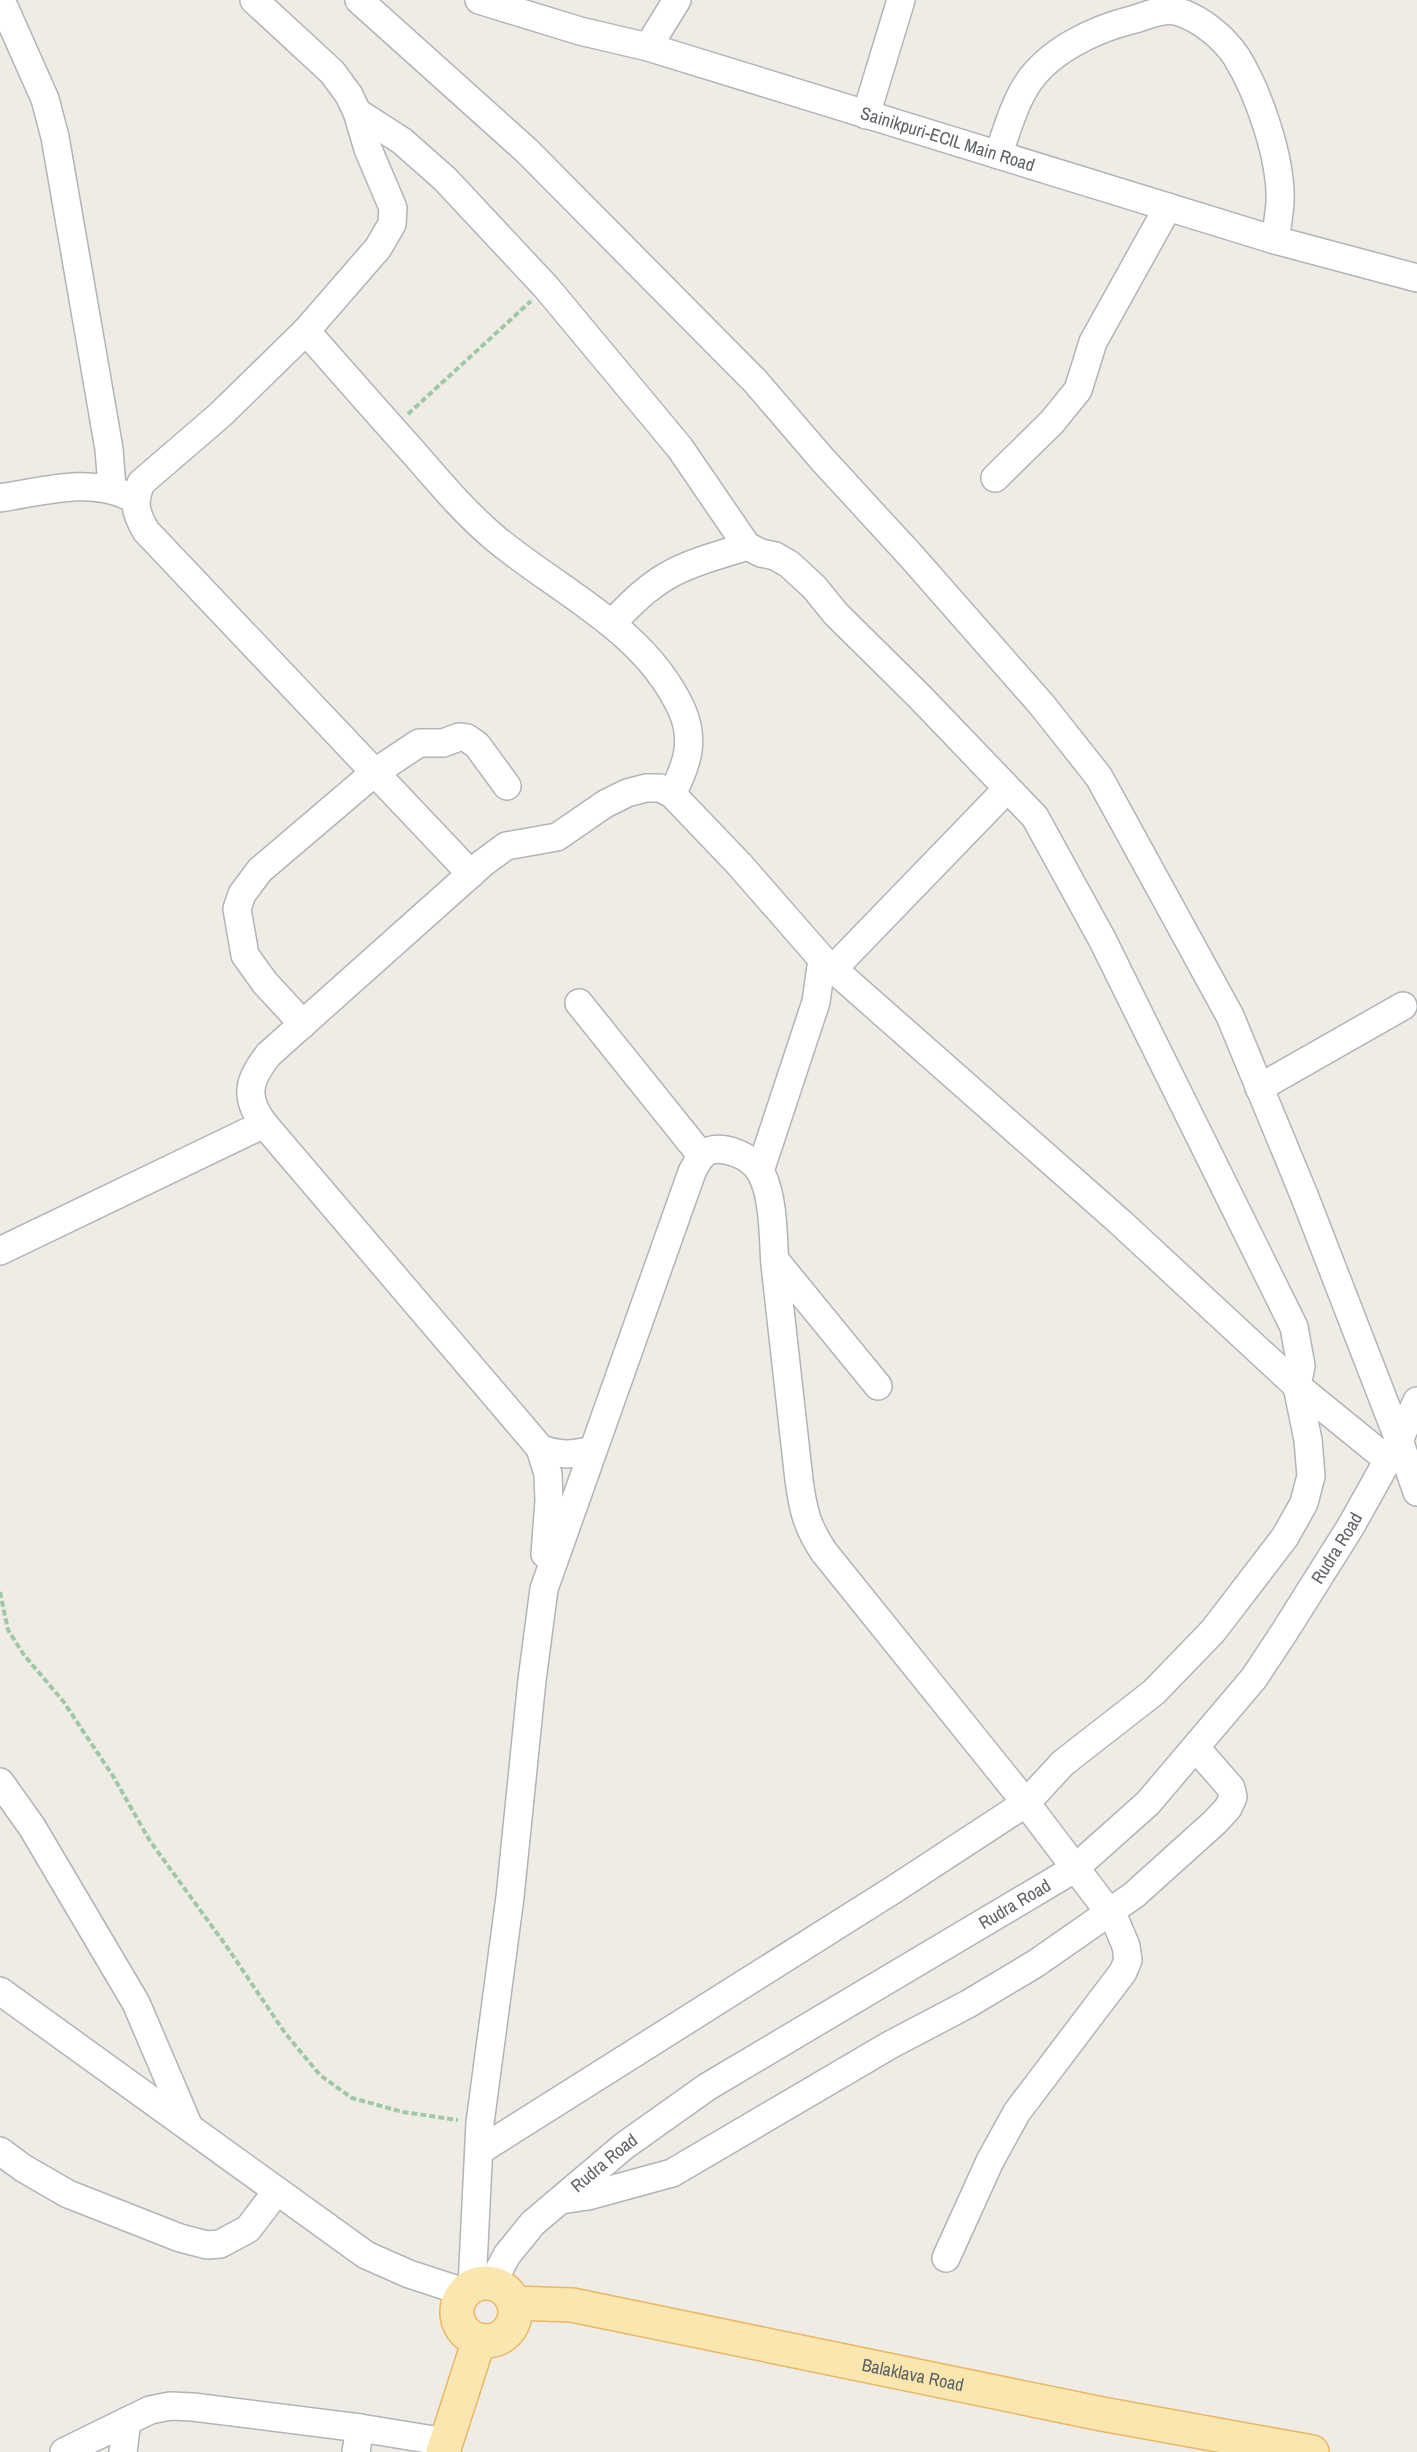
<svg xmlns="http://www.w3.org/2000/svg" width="1417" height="2452" font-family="'Archivo Narrow',sans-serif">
<rect width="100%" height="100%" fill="#efece6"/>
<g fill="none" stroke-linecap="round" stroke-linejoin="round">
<defs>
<g id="minor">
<polyline points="1,0 45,99 55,137 109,449 112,488"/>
<path d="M254 0 332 72 349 95 357 112 368 149 393 208 392 224 378 248 306 331 220 415 141 483C133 503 135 512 146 531L471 874"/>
<polyline points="359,0 527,151 755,381 822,459 912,557 1042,705 1099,777 1230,1016 1304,1195 1399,1440 1417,1492"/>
<path id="s1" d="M479 0 580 31 648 47 1275 240 1417 278"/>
<polyline points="648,47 677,0"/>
<polyline points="357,112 402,141 445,179 546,287 680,448 747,546 761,553 775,556 789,564 814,587 836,614 920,697 1035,817 1102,939 1294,1327 1301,1366 1297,1386 1308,1440 1311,1476 1304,1503 1285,1537 1213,1631 1154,1692 1063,1763 1026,1803 893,1890 479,2151"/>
<polyline points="866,115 901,0"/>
<path d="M998 155C1006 134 1012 110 1023 91 1044 52 1094 29 1135 19 1148 15 1166 7 1179 12 1201 19 1223 37 1236 56 1259 93 1282 160 1280 203 1279 215 1277 228 1275 240"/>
<path d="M306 331C342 372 378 413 414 453 440 483 466 514 496 539 560 592 644 629 681 708 696 740 687 765 672 794"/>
<polyline points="995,478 1052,422 1078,390 1093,342 1168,207"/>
<path d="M0 498C41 492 89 477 128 496"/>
<path d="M612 624C632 601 657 578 685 567 705 558 727 553 747 546"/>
<polyline points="833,969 1007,789"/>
<polyline points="579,1003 701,1155"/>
<polyline points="303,1024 265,983 245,955 237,909 242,894 260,870 374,773 419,743 443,743 459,737 467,738 477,745 507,786"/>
<polyline points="1259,1088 1403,1006"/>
<polyline points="760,1171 816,1002 822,959"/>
<polyline points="0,1251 264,1124"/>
<polyline points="775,1260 878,1386"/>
<polyline points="540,1448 548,1474 549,1501 545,1554"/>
<path d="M592 1450C573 1455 558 1456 540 1448L264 1124C243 1096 249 1079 269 1054L483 863 506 846 557 837 605 804 627 793 646 788H660L672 794 739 864 822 959 1120 1222 1297 1386 1388 1460"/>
<polyline points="0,1782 32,1827 136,2003 189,2127"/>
<polyline points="0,1991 366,2255 409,2274 464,2292"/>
<polyline points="0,2151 23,2168 68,2194 180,2238 207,2245 220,2244 248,2229 277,2191"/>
<polyline points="561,2200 588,2196 672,2173 890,2045 968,2004 1035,1964 1134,1895 1215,1822 1228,1808 1233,1797 1231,1788 1196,1748"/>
<path id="s2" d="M492 2283 507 2255 533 2223 624 2146 707 2087 1074 1869 1148 1803 1254 1678 1285 1631 1351 1526 1399 1440 1417 1401"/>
<path d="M472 2286 480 2123 510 1897 532 1680 544 1589 692 1172C700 1156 706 1146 726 1150 740 1153 755 1161 762 1175 774 1199 773 1239 775 1265 783 1337 791 1409 799 1480 803 1510 807 1527 824 1552L1026 1803 1115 1920 1126 1946 1128 1960 1123 1972 1017 2112 990 2161 946 2258"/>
<polyline points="64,2452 150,2410 170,2406 193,2407 360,2428 446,2442"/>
<polyline points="123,2452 127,2421"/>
<polyline points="356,2452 360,2428"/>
</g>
<g id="major">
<circle cx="486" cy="2312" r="29"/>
<path id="s3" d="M514 2303 572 2305 1102 2414 1312 2452"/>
<polyline points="443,2452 479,2340"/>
</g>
</defs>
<!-- minor casing -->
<use href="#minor" stroke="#b1b4b8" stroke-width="30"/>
<!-- major casing -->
<use href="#major" stroke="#e9b765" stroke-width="36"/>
<!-- path -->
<g stroke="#9fc8a7" stroke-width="4" stroke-dasharray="6 3" stroke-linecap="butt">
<polyline points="408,414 531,301"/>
<polyline points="0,1592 8,1630 24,1655 63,1701 113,1776 150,1841 227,1947 285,2033 320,2075 352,2098 403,2112 458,2120"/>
</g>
<!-- minor -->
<use href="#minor" stroke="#fff" stroke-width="27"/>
<!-- major -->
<use href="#major" stroke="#fae7b0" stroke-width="33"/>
</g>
<g text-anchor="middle" stroke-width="4.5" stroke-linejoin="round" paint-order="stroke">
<!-- street labels -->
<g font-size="18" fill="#5e6266" stroke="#fff">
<text dy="6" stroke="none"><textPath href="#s1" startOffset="489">Sainikpuri-ECIL Main Road</textPath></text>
<text dy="6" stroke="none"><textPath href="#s2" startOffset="1138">Rudra Road</textPath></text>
<text dy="6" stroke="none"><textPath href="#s2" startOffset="652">Rudra Road</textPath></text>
<text dy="6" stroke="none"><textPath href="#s2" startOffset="166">Rudra Road</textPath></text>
<text dy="6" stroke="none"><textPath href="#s3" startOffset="406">Balaklava Road</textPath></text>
</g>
</g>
</svg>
